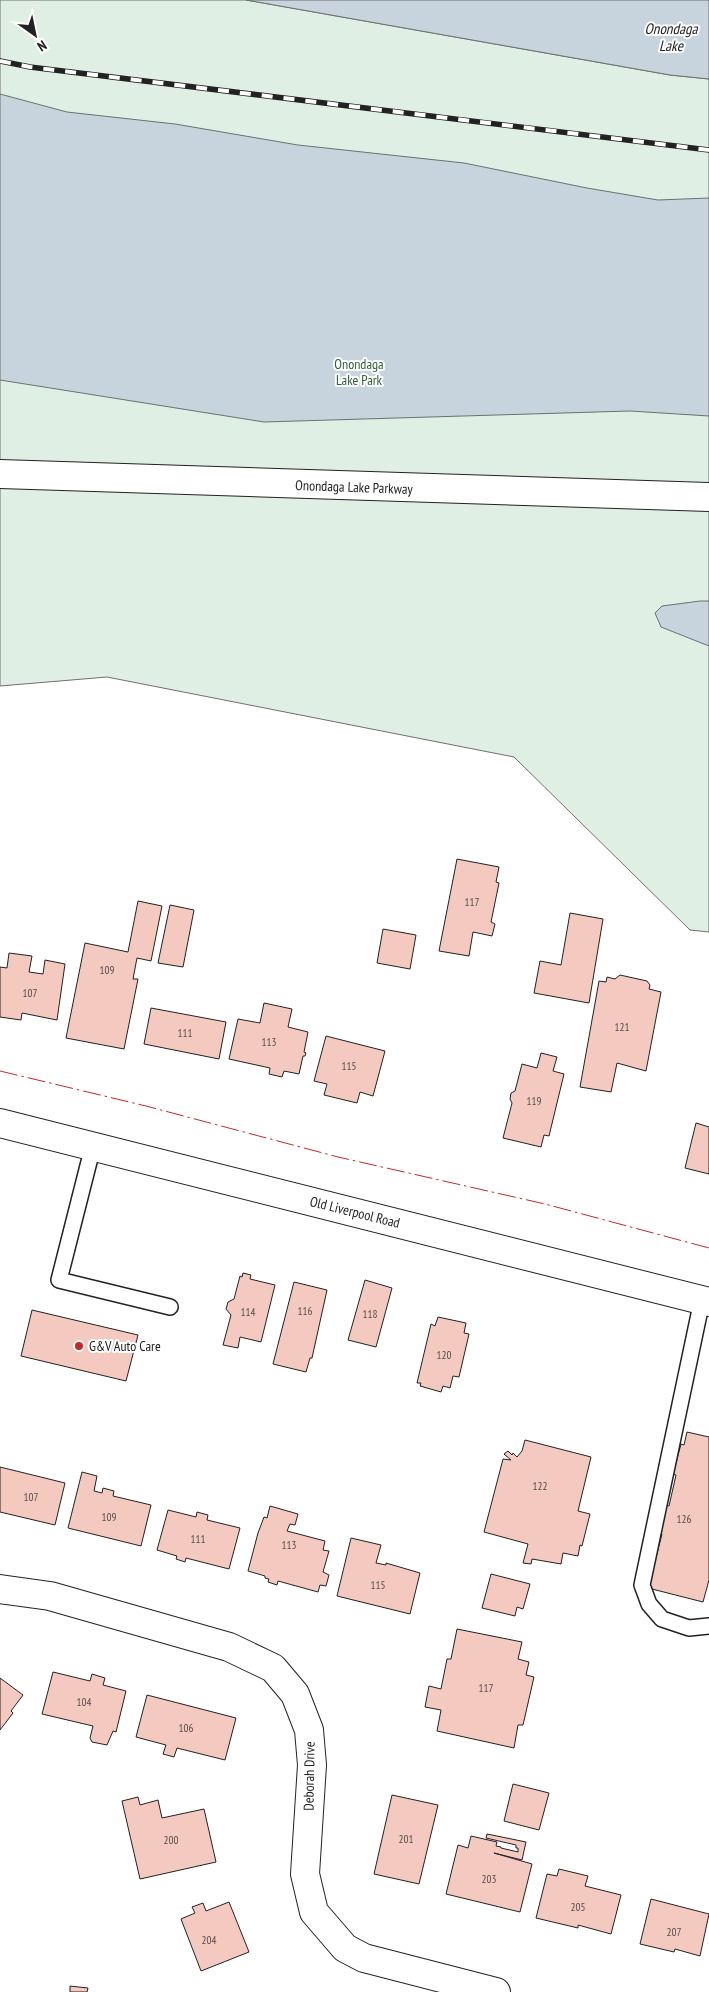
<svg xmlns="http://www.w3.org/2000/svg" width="709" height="1992" font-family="'PT Sans Narrow',sans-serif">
<rect width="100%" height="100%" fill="#fff"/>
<!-- green -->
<polygon fill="#e0efe3" stroke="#6f6f6f" points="0,0 246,0 670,75 709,79 709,932 690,930 514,757 107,677 0,686"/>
<!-- water -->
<g fill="#c7d3dd" stroke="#6f6f6f">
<polygon points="246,0 709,0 709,79 670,75"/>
<polygon points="0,94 67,112 175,124 298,145 464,163 587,188 658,200 709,198 709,416 630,411 264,422 0,380"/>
<polygon points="700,601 709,601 709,646 661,627 655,613 662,606"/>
</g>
<!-- building -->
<g fill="#f3c9c0" stroke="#222">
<polygon points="457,859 499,867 496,882 499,883 491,922 495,924 492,936 473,932 469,956 439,951"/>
<polygon points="138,901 162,906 151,961 137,958 133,979 138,979 124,1049 66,1038 85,943 128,952"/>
<polygon points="170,905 194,910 183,967 158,963"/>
<polygon points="570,913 603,919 589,1003 534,993 540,961 561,965"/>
<polygon points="383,929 416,935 410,969 377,963"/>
<polygon points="9,953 32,956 29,972 43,974 45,960 65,964 57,1020 22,1013 21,1020 0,1017 0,967 7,968"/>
<polygon points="620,975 647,981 650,985 649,989 661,992 646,1071 617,1063 611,1092 580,1087 599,981 606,982 607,977 615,979"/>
<polygon points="264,1003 292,1009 288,1027 308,1032 304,1052 306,1053 305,1056 303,1056 299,1074 284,1071 282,1077 269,1074 270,1068 229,1059 238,1019 260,1023"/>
<polygon points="151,1008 226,1022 219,1059 144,1044"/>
<polygon points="326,1036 385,1051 373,1096 360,1092 357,1103 324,1095 327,1084 314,1081"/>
<polygon points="541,1053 557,1057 553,1071 564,1074 549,1136 544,1135 541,1147 503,1138 512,1103 510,1099 511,1093 515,1091 522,1064 537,1068"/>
<polygon points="696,1123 709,1127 709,1174 685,1168"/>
<polygon points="243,1273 251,1275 250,1279 275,1285 261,1342 240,1337 238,1348 223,1345 231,1315 226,1309 228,1302 234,1299 240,1276 242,1277"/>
<polygon points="365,1280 392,1288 376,1347 348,1340"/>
<polygon points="294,1282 327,1290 312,1358 310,1358 306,1372 273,1364"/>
<polygon points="32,1310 138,1335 126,1381 21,1356"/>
<polygon points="438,1317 466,1323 464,1333 469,1334 459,1377 453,1376 450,1388 443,1386 441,1392 420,1386 421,1383 417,1383 431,1324 435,1326"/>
<polygon points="687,1432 709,1437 709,1580 703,1602 648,1588 662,1534 655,1532 662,1504 669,1506 676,1475 673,1474 681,1444 684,1445"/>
<polygon points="525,1440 591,1457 578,1511 590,1514 582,1546 580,1545 578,1556 563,1553 561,1564 532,1559 531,1564 523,1563 528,1544 484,1532 503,1459 511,1460 504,1454 508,1451 512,1455 513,1453 517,1457 522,1451"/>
<polygon points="0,1467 65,1483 55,1525 0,1512"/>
<polygon points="82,1472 97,1476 94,1491 102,1493 103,1488 114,1491 113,1496 151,1505 141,1546 68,1528"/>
<polygon points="270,1506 298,1514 295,1525 290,1524 287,1531 325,1541 323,1550 329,1551 323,1572 329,1575 326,1586 320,1585 318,1592 278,1581 277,1585 268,1582 269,1579 265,1578 265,1576 248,1571 258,1533 264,1517 267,1518"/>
<polygon points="168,1510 196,1517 197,1512 208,1515 207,1520 240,1528 229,1569 186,1558 185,1562 176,1559 177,1556 157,1550"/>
<polygon points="351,1538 381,1545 376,1563 386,1565 386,1563 420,1573 410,1614 337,1596"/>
<polygon points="491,1574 530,1584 523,1609 517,1607 515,1616 482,1608"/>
<polygon points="457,1629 522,1642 518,1659 529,1662 526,1675 534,1677 523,1725 518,1725 514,1748 437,1731 441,1710 425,1707 429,1686 441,1689 447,1659 451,1659"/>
<polygon points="53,1672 90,1681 92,1674 105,1678 103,1685 126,1691 116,1732 113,1731 107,1745 92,1742 90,1738 93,1726 42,1714"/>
<polygon points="0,1678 23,1695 11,1711 13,1713 0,1730"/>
<polygon points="147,1695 236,1718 225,1760 177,1748 174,1757 163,1754 166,1745 136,1737"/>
<polygon points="513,1784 549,1793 539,1830 504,1821"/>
<polygon points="392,1795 438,1805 419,1884 374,1874"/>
<polygon points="138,1797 140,1805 158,1800 162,1818 204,1809 216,1862 140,1879 122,1801"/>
<polygon points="487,1834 526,1842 522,1860 494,1853 532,1864 520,1912 446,1894 458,1845 468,1848 471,1836 497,1842 496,1846 501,1847 501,1848 518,1852 518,1848 516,1848 516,1845 486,1838"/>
<polygon points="559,1869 588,1876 585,1886 621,1895 611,1934 578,1925 578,1928 536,1918 547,1874 557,1876"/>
<polygon points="651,1899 709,1914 700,1956 675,1949 674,1952 640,1944"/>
<polygon points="229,1902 249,1952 201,1971 181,1919 195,1913 192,1907 203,1903 206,1911"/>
<polygon points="70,1986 88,1988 87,1992 70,1992"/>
</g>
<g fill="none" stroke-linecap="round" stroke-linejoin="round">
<defs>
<g id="service">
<polyline points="93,1146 59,1280 170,1307"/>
<polyline points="702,1300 642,1585 649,1604 662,1619 689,1628 709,1626"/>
</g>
<polyline id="minor" points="0,1589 50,1596 229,1647 273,1668 295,1694 309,1730 312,1765 305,1874 314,1912 345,1948 364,1958 496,1992"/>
<polyline id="secondary" points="0,1123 709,1302"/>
<polyline id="primary" points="0,474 709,497"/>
</defs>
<!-- service casing -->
<use href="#service" stroke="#222" stroke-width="18"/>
<!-- minor casing -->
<use href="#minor" stroke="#222" stroke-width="30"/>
<!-- secondary casing -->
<use href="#secondary" stroke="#222" stroke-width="30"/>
<!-- primary casing -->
<use href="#primary" stroke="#222" stroke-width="30"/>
<!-- service -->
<use href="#service" stroke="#fff" stroke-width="15"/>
<!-- minor -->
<use href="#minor" stroke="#fff" stroke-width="28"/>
<!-- secondary -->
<use href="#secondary" stroke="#fff" stroke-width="28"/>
<!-- primary -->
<use href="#primary" stroke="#fff" stroke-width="28"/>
<defs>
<polyline id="rail" points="0,61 30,67 709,150"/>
</defs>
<!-- rail casing -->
<use href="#rail" stroke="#222" stroke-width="5.5"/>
<!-- rail -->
<use href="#rail" stroke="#fff" stroke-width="4" stroke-dasharray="11" stroke-linecap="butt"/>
<!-- power -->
<polyline stroke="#c62828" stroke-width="1" stroke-dasharray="18 4 2.5 4" stroke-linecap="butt" points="0,1071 146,1106 338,1157 545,1204 709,1248"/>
</g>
<!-- markers -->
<circle fill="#c62828" stroke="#fff" stroke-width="2" cx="79" cy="1346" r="5"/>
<g text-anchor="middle" stroke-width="4" stroke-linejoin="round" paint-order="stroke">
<!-- number labels -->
<g font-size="11" fill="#564c4a">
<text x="472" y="906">117</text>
<text x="107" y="974">109</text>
<text x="30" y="997">107</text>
<text x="622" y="1031">121</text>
<text x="185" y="1037">111</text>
<text x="269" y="1046">113</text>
<text x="349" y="1070">115</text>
<text x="534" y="1105">119</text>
<text x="305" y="1315">116</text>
<text x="248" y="1316">114</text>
<text x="370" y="1318">118</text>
<text x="444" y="1359">120</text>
<text x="540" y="1490">122</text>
<text x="31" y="1501">107</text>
<text x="109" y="1521">109</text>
<text x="684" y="1523">126</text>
<text x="198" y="1543">111</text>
<text x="289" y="1549">113</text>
<text x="378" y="1589">115</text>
<text x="486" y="1692">117</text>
<text x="84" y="1706">104</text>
<text x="186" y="1732">106</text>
<text x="406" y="1843">201</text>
<text x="171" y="1844">200</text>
<text x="489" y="1883">203</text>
<text x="578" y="1911">205</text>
<text x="674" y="1936">207</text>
<text x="209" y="1944">204</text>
</g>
<!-- park labels -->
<g font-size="14" fill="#2f5e38" stroke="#fff">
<text x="359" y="369">Onondaga<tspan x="359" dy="16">Lake Park</tspan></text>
</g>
<!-- street labels -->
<g font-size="14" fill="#222" stroke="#fff">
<text transform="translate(354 487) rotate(2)" y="5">Onondaga Lake Parkway</text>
<text transform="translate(355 1212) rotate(14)" y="5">Old Liverpool Road</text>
<text transform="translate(309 1776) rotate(-89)" y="5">Deborah Drive</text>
</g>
<!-- poi labels -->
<g font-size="14" fill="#222" stroke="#fff" text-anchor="start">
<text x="89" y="1351">G&amp;V Auto Care</text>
</g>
<!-- water labels -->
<g font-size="15" font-style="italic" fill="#222" stroke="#fff">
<text x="671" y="34">Onondaga<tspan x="671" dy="17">Lake</tspan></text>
</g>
</g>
<!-- north arrow -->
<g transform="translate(35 35) rotate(147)" stroke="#ffffff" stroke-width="4" paint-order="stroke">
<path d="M0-4L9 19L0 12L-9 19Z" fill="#222222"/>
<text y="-8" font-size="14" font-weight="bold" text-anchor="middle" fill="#222222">N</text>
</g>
</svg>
